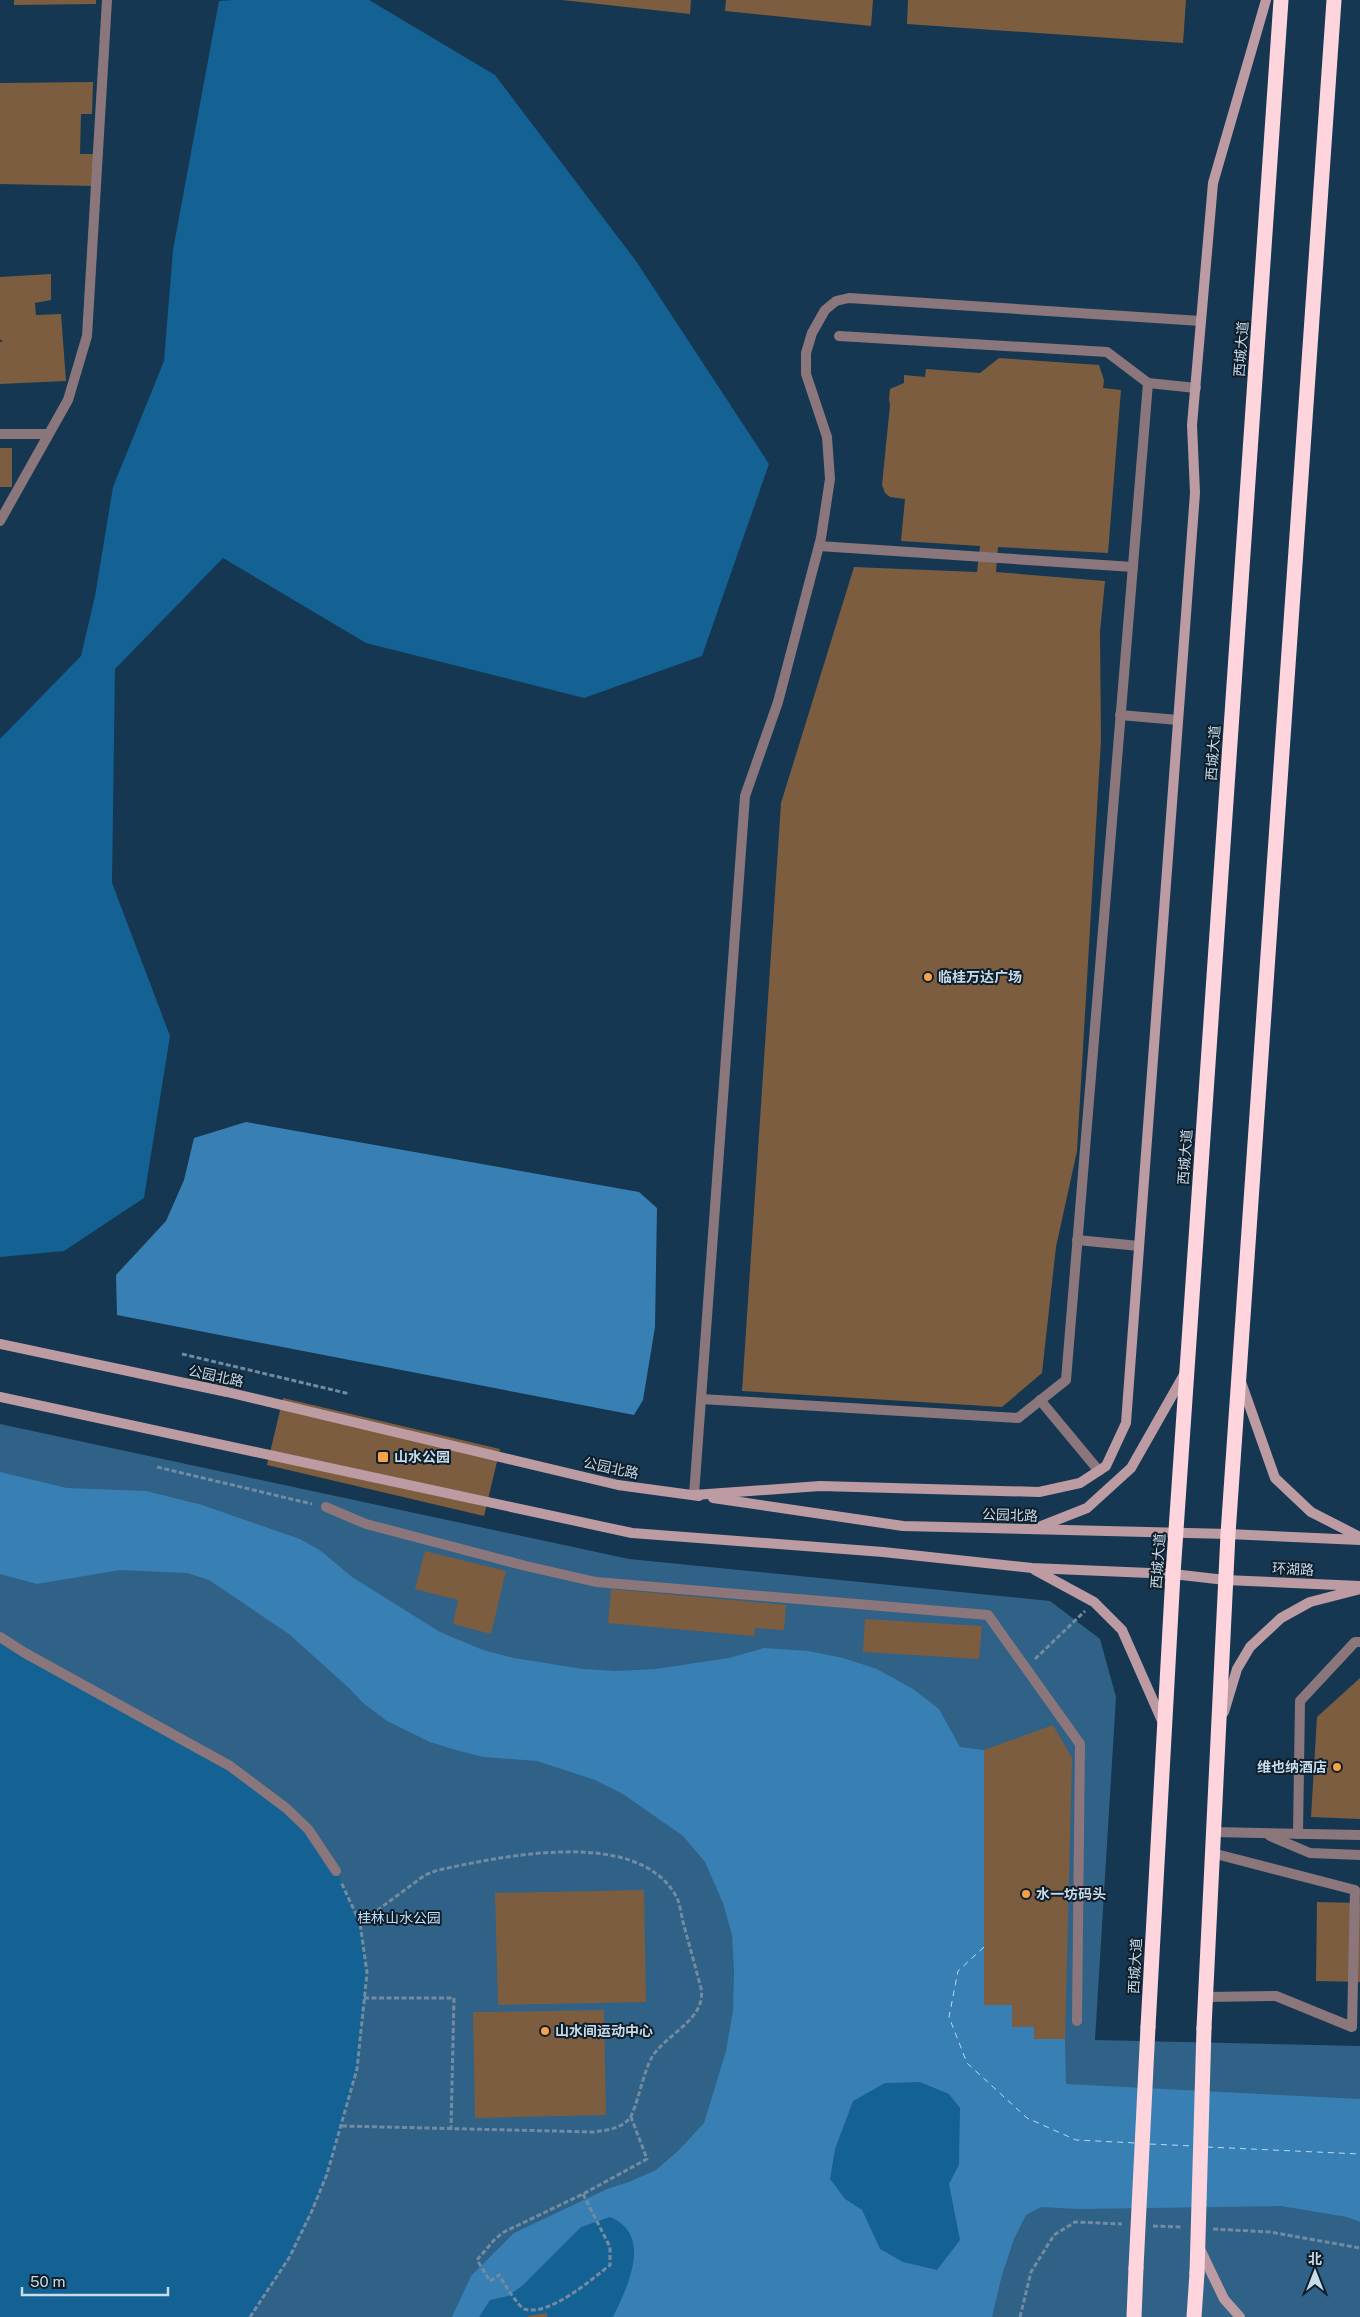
<svg xmlns="http://www.w3.org/2000/svg" width="1360" height="2317" font-family="'Public Sans','Noto Sans SC',sans-serif">
<rect width="100%" height="100%" fill="#153751"/>
<!-- green -->
<polygon fill="#306186" points="0,1424 629,1559 1050,1601 1100,1639 1116,1697 1095,2040 1360,2046 1360,2317 0,2317"/>
<!-- forest -->
<g fill="#146194">
<polygon points="232,0 369,0 495,75 636,261 769,464 702,656 584,698 366,643 223,558 115,669 112,883 170,1036 144,1198 64,1251 0,1257 0,739 81,656 95,596 113,487 164,361 173,250 219,1"/>
<polygon points="0,1637 186,1743 286,1808 336,1871 360,1923 367,1973 357,2069 342,2126 327,2174 289,2258 250,2317 0,2317"/>
<polygon points="920,2082 949,2094 960,2108 959,2165 949,2184 960,2240 937,2270 903,2262 880,2249 862,2210 845,2199 830,2179 835,2149 853,2101 885,2083"/>
<path d="M610 2217C654 2235 627 2288 613 2317H479L490 2300 508 2296 523 2285 581 2227Z"/>
</g>
<!-- water -->
<g fill="#387fb3" fill-rule="evenodd">
<polygon points="246,1122 639,1192 657,1208 655,1327 643,1400 634,1415 117,1315 116,1275 166,1221 184,1180 194,1138"/>
<path d="M0 1472 67 1488 146 1491 202 1505 300 1539 321 1551 352 1577 440 1632 483 1650 514 1658 583 1669 617 1671 655 1669 729 1658 764 1648 808 1651 843 1658 877 1669 913 1689 939 1709 960 1747 984 1750V2005H1012V2027H1034V2039H1065L1066 2084 1360 2099V2222L1347 2217 1281 2206 1078 2209 1041 2207 1026 2215 1014 2239 1002 2275 992 2317H613C627 2288 654 2235 610 2217L581 2227 523 2285 508 2296 490 2300 479 2317H452L471 2276 514 2233 607 2189 629 2182 656 2170 679 2150 704 2123 726 2051 733 2011 734 1971 732 1935 723 1903 705 1862 683 1836 623 1794 595 1780 537 1761 483 1757 456 1750 430 1742 387 1721 363 1703 350 1689 289 1634 209 1580 187 1573 120 1570 37 1584 0 1574ZM920 2082 949 2094 960 2108 959 2165 949 2184 960 2240 937 2270 903 2262 880 2249 862 2210 845 2199 830 2179 835 2149 853 2101 885 2083Z"/>
</g>
<g fill="none" stroke-linecap="round" stroke-linejoin="round">
<!-- ferry -->
<g stroke="#b8dbf9" stroke-width="1" stroke-dasharray="6 5" stroke-linecap="butt">
<polyline points="984,1947 958,1971 949,2017 967,2063 1027,2118 1076,2140 1136,2143"/>
<polyline points="1150,2144 1193,2146"/>
<polyline points="1207,2147 1360,2154"/>
</g>
</g>
<!-- building -->
<g fill="#7d5d3f">
<polygon points="14,0 96,0 96,4 14,5"/>
<polygon points="562,0 691,0 690,14"/>
<polygon points="726,0 873,0 871,26 725,11"/>
<polygon points="908,0 1186,0 1183,43 907,24"/>
<polygon points="93,82 92,114 81,114 80,154 94,154 94,186 0,184 0,83"/>
<polygon points="51,274 51,300 35,303 36,315 61,314 66,381 0,384 0,342 3,342 0,339 0,277"/>
<polygon points="999,358 1099,365 1104,380 1103,388 1121,390 1108,553 998,547 996,572 1105,581 1100,632 1101,740 1077,1151 1056,1247 1042,1373 1002,1407 742,1391 781,803 854,567 977,572 980,546 901,541 905,499 890,497 885,493 882,485 890,405 889,399 890,389 904,383 904,375 925,377 926,369 980,373"/>
<rect x="0" y="448" width="12" height="39"/>
<polygon points="283,1398 500,1449 484,1516 267,1465"/>
<polygon points="425,1551 506,1571 491,1634 453,1624 458,1600 415,1589"/>
<polygon points="611,1589 786,1605 784,1630 755,1628 754,1636 608,1623"/>
<polygon points="865,1619 982,1626 979,1659 863,1652"/>
<polygon points="1360,1678 1360,1819 1311,1817 1317,1717"/>
<polygon points="1053,1725 1072,1758 1065,2039 1034,2039 1034,2027 1012,2027 1012,2005 984,2005 984,1750"/>
<polygon points="644,1890 646,2002 498,2005 495,1893"/>
<polygon points="1317,1902 1360,1903 1360,1982 1316,1981"/>
<polygon points="604,2010 606,2115 475,2118 473,2012"/>
<polygon points="547,2313 547,2317 528,2317 528,2316"/>
</g>
<g fill="none" stroke-linecap="round" stroke-linejoin="round">
<!-- path -->
<g stroke="#718ba0" stroke-width="3" stroke-dasharray="5 2.5" stroke-linecap="butt">
<polyline points="182,1354 350,1394"/>
<polyline points="157,1467 312,1504"/>
<polyline points="1035,1659 1085,1611"/>
<polyline points="364,1998 454,1998 451,2129"/>
<path d="M342 2126 594 2132C607 2130 620 2129 629 2119 637 2109 643 2072 652 2057 666 2034 707 2019 701 1988 695 1966 689 1944 683 1922 681 1914 680 1903 676 1896 637 1826 500 1857 438 1870L425 1875 360 1923"/>
<path d="M583 2194 610 2247V2265C592 2279 549 2317 524 2309 517 2305 504 2283 499 2275L490 2281 477 2260 495 2239 504 2232 583 2194 647 2159 631 2117"/>
<polyline points="1153,2226 1182,2227"/>
<polyline points="1213,2229 1270,2232 1360,2248"/>
<polyline points="250,2317 289,2258 311,2213 327,2174 357,2069 367,1973 360,1923 341,1882"/>
<polyline points="1020,2317 1031,2272 1054,2235 1075,2222 1122,2224"/>
</g>
<!-- lane -->
<g stroke="#8b767b" stroke-width="10">
<polyline points="0,434 48,434"/>
<polyline points="0,521 68,400 87,336 107,0"/>
<polyline points="0,1637 25,1653 230,1766 286,1808 308,1829 336,1871"/>
<polyline points="1213,1832 1360,1835"/>
<polyline points="1298,1834 1300,1701 1355,1642 1360,1642"/>
<polyline points="1270,1836 1310,1853 1360,1855"/>
<polyline points="1205,1997 1276,1996 1352,2027 1355,1890 1212,1853"/>
</g>
<!-- street -->
<g stroke="#8b767b" stroke-width="10">
<polyline points="1148,383 1196,388"/>
<polyline points="819,546 1133,567"/>
<polyline points="1120,715 1178,720"/>
<polyline points="1077,1240 1139,1246"/>
<polyline points="701,1399 1018,1418 1066,1380 1148,383 1107,352 839,336"/>
<polyline points="1040,1400 1099,1471"/>
<polyline points="694,1495 745,796 778,702 821,538 830,479 827,437 806,374 806,353 812,333 825,310 836,301 849,298 1201,321"/>
<polyline points="326,1507 366,1524 526,1566 596,1582 988,1615 1080,1744 1077,2021"/>
</g>
<!-- secondary -->
<g stroke="#bd9ba2" stroke-width="10">
<polyline points="0,1344 227,1392 618,1485 699,1496"/>
<polyline points="1241,1382 1275,1478 1311,1512 1360,1537"/>
<polyline points="0,1397 632,1533 883,1552 1032,1568 1173,1574 1225,1580 1360,1586"/>
<polyline points="694,1495 820,1486 1039,1492 1080,1483 1106,1466 1126,1423 1195,493 1192,425 1213,183 1266,0"/>
<polyline points="713,1498 903,1526 1228,1534 1360,1540"/>
<polyline points="1039,1527 1087,1508 1131,1468 1185,1373"/>
<polyline points="1035,1570 1094,1602 1122,1630 1163,1723"/>
<polyline points="1224,1712 1237,1669 1250,1647 1281,1618 1310,1602 1360,1589"/>
<polyline points="1199,2247 1224,2299 1240,2317"/>
</g>
<!-- highway -->
<g stroke="#fed4dd" stroke-width="15">
<polyline points="1148,2027 1173,1574 1281,0"/>
<polyline points="1204,2028 1228,1534 1334,0"/>
<polyline points="1134,2317 1136,2268"/>
<polyline points="1194,2317 1197,2273"/>
</g>
<!-- highway-bridge -->
<g stroke="#fed4dd" stroke-width="15">
<polyline points="1136,2268 1148,2027"/>
<polyline points="1197,2273 1204,2028"/>
</g>
</g>
<!-- markers -->
<g fill="#f7a148" stroke="#0f1e29" stroke-width="2">
<circle cx="928" cy="977" r="5"/>
<rect x="377" y="1451" width="12" height="12" rx="2.5"/>
<circle cx="1337" cy="1767" r="5"/>
<circle cx="1026" cy="1894" r="5"/>
<circle cx="545" cy="2031" r="5"/>
</g>
<g text-anchor="middle" stroke-width="4" stroke-linejoin="round" paint-order="stroke">
<!-- street labels -->
<g font-size="14" fill="#c8dbeb" stroke="#0f1e29">
<text transform="translate(1241 349) rotate(-86)" y="5">西城大道</text>
<text transform="translate(1213 753) rotate(-86)" y="5">西城大道</text>
<text transform="translate(1185 1157) rotate(-86)" y="5">西城大道</text>
<text transform="translate(216 1376) rotate(12)" y="5">公园北路</text>
<text transform="translate(611 1468) rotate(12)" y="5">公园北路</text>
<text transform="translate(1010 1515) rotate(2)" y="5">公园北路</text>
<text transform="translate(1158 1561) rotate(-86)" y="5">西城大道</text>
<text transform="translate(1293 1569) rotate(3)" y="5">环湖路</text>
<text transform="translate(1135 1966) rotate(-87)" y="5">西城大道</text>
</g>
<!-- poi labels -->
<g font-size="14" font-weight="bold" fill="#c8dbeb" stroke="#0f1e29" text-anchor="start">
<text x="938" y="982">临桂万达广场</text>
<text x="394" y="1462">山水公园</text>
<text x="1327" y="1772" text-anchor="end">维也纳酒店</text>
<text x="1036" y="1899">水一坊码头</text>
<text x="555" y="2036">山水间运动中心</text>
</g>
<!-- park labels -->
<g font-size="14" fill="#bcdffd" stroke="#0f1e29">
<text x="399" y="1923">桂林山水公园</text>
</g>
</g>
<!-- north arrow -->
<g transform="translate(1315 2272)" stroke="#0f1e29" stroke-width="4" paint-order="stroke">
<path d="M0-4L9 19L0 12L-9 19Z" fill="#c8dbeb"/>
<text y="-8" font-size="14" font-weight="bold" text-anchor="middle" fill="#c8dbeb">北</text>
</g>
<!-- scale -->
<path d="M22 2287v8h146v-8" fill="none" stroke="#c8dbeb" stroke-width="2.5"/>
<text x="30" y="2287" font-size="15" fill="#c8dbeb" stroke="#0f1e29" stroke-width="4" paint-order="stroke">50 m</text>
</svg>
